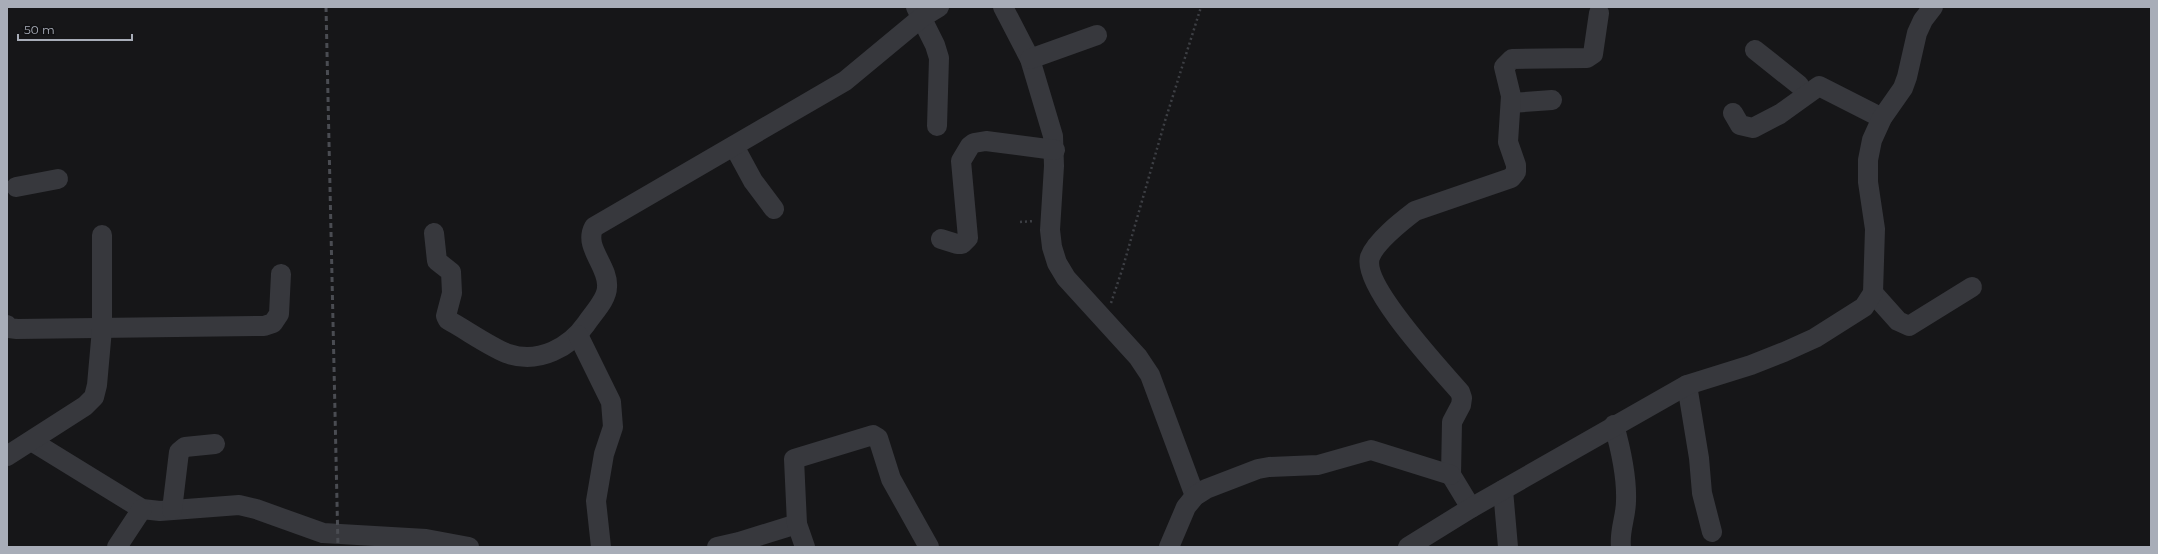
<svg xmlns="http://www.w3.org/2000/svg" width="2158" height="554" font-family="Montserrat,sans-serif">
<rect width="100%" height="100%" fill="#161618"/>
<g fill="none" stroke-linecap="round" stroke-linejoin="round">
<!-- path -->
<g stroke="#3d3f44" stroke-width="2.5" stroke-dasharray="2 3" stroke-linecap="butt">
<polyline points="1020,222 1034,221"/>
<polyline points="1111,303 1123,267 1165,121 1201,7"/>
</g>
<!-- minor -->
<g stroke="#37383d" stroke-width="20">
<polyline points="916,7 935,45 939,58 937,126"/>
<polyline points="1003,7 1030,59 1053,136 1054,166 1050,230 1052,247 1057,263 1066,278 1138,357 1150,375 1195,496"/>
<polyline points="1755,50 1799,85"/>
<polyline points="1030,59 1097,35"/>
<polyline points="1511,103 1552,100"/>
<polyline points="1733,113 1740,125 1753,128 1780,114 1819,86 1882,118"/>
<polyline points="734,146 753,181 774,209"/>
<polyline points="16,187 58,179"/>
<path d="M434 233 437 261 451 272 452 293 446 316 448 320C465 329 493 349 509 354 539 364 570 347 586 324 593 313 607 300 607 287 609 266 583 247 594 227L845 81 921 18 939 7"/>
<polyline points="941,239 957,244 962,244 968,238 961,161 970,146 974,143 986,141 1055,150"/>
<polyline points="1873,293 1898,321 1909,326 1972,287"/>
<polyline points="7,325 9,328 17,329 264,326 273,323 279,314 281,274"/>
<polyline points="578,335 611,402 613,427 604,454 596,501 601,547"/>
<polyline points="1687,385 1699,458 1702,493 1712,532"/>
<path d="M1614 425C1621 450 1627 476 1626 501 1626 517 1619 531 1621 547"/>
<polyline points="33,442 142,509 160,511 239,505 256,509 323,533 426,539 469,547"/>
<polyline points="7,456 85,406 94,397 97,385 102,329 102,235"/>
<polyline points="1503,490 1508,547"/>
<path d="M1471 508 1451 475 1452 422 1461 405 1462 398 1460 392C1441 370 1361 285 1370 257 1376 241 1402 221 1415 211L1511 178 1516 172V165L1508 142 1511 96 1504 67 1512 59 1587 58 1593 54 1599 13"/>
<polyline points="172,510 179,452 185,447 215,444"/>
<polyline points="117,547 142,509"/>
<polyline points="717,547 739,542 797,524"/>
<polyline points="805,547 797,524 794,459 873,435 878,438 891,479 929,547"/>
<polyline points="1169,547 1186,507 1195,496 1206,489 1258,469 1269,467 1318,465 1371,450 1451,475"/>
<polyline points="1408,547 1471,508 1687,385 1751,365 1784,352 1815,338 1864,307 1873,293 1875,229 1868,182 1868,160 1872,140 1882,118 1903,88 1907,77 1917,33 1923,20 1933,7"/>
</g>
<!-- rail -->
<polyline stroke="#4a4c52" stroke-width="3" stroke-dasharray="5 4" stroke-linecap="butt" points="326,7 338,547"/>
</g>
<!-- border -->
<rect width="2158" height="554" fill="none" stroke="#a8adb8" stroke-width="16"/>
<!-- scale -->
<path d="M18 34v6h114v-6" fill="none" stroke="#a8adb8" stroke-width="2"/>
<text x="24" y="34" font-size="12" fill="#a8adb8" stroke="#111113" stroke-width="3" paint-order="stroke">50 m</text>
</svg>
